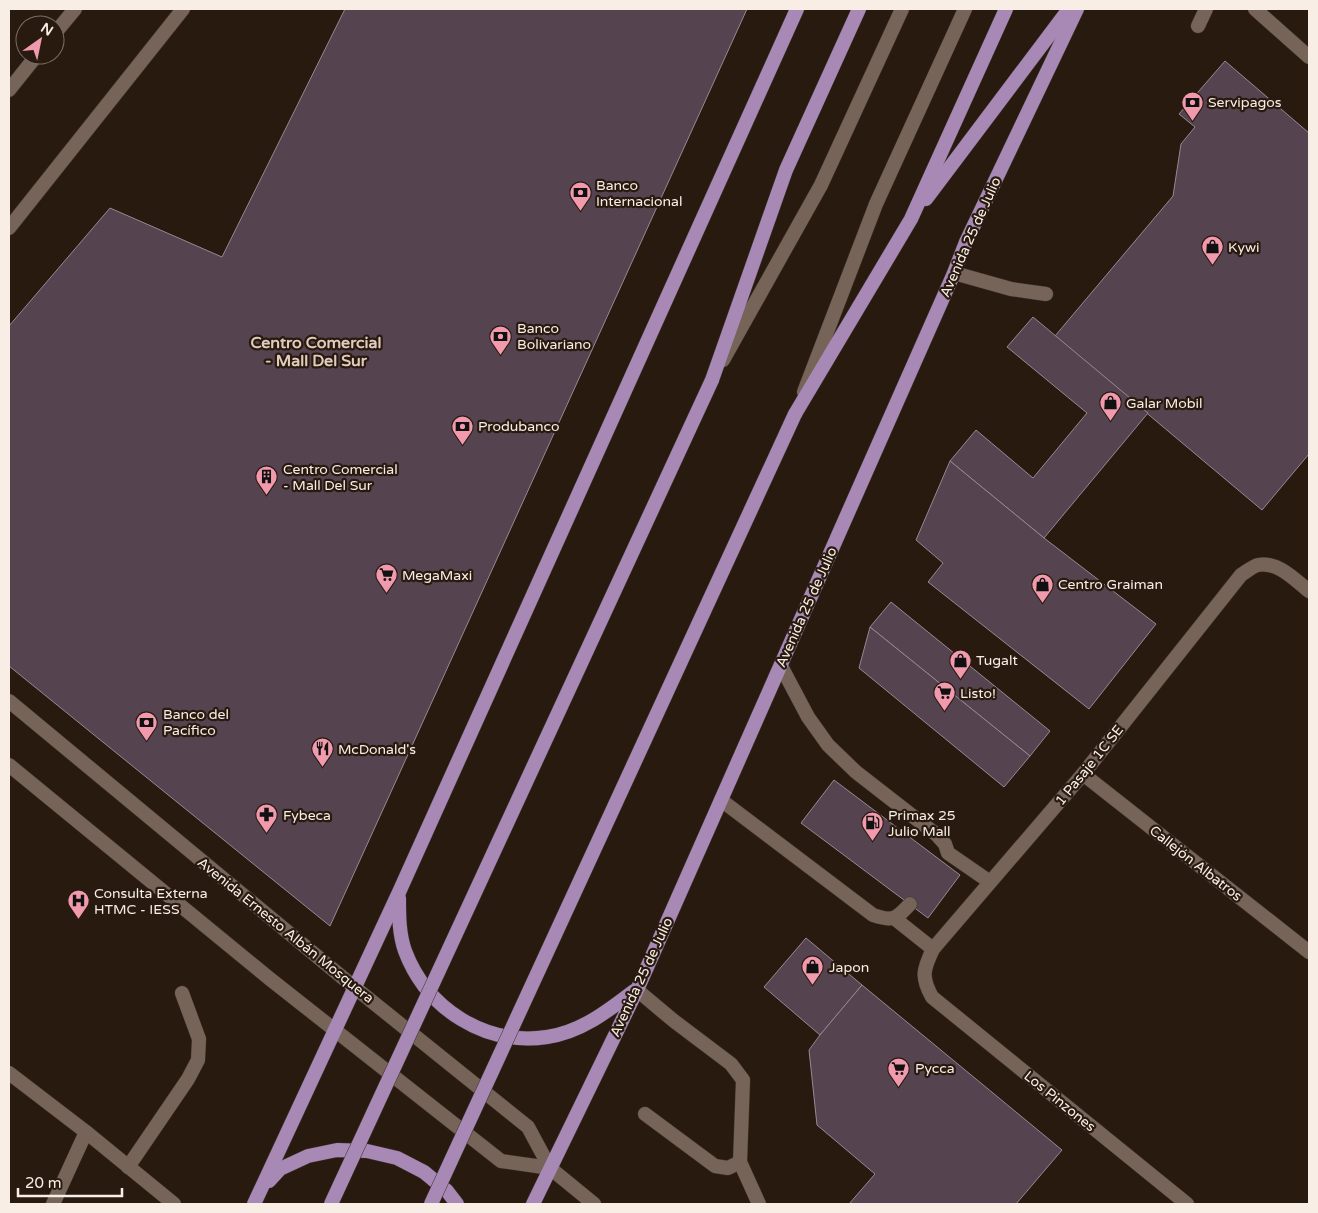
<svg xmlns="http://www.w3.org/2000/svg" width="1318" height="1213" font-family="'Varela Round',sans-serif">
<rect width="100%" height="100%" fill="#281a0f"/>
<!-- building -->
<g fill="#55434f" stroke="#9b8794">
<polygon points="345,9 747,9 330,926 9,666 9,326 110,208 222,257"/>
<polygon points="1225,61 1309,133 1309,454 1262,510 1055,336 1173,196 1181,144 1195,127 1179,114"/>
<polygon points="1033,317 1148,413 1044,538 950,461 976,430 1033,478 1087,413 1007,347"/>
<polygon points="950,461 1044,538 1156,624 1089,709 928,582 943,563 916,540"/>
<polygon points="891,602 1050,731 1030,756 870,627"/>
<polygon points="870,627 1030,756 1004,787 859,668"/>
<polygon points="834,780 960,875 928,918 801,823"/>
<polygon points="806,938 862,985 820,1035 764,987"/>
<polygon points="862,985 1062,1150 1016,1204 849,1204 875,1174 817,1125 809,1050 820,1035"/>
</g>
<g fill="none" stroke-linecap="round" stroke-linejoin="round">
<defs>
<g id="service">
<polyline points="1198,26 1206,9"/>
<polyline points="9,228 183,9"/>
<polyline points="954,273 1011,289 1046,294"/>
<polyline points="723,360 821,185 902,9"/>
<polyline points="804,392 876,204 965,9"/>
<polyline points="781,666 808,717 828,745 856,772 937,835 945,844 948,853 990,882"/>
<path d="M721 800 873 915C893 922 896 919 910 904"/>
<polyline points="894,918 933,949"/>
<polyline points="637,990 674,1021 731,1064 743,1080 740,1162 728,1168 715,1166 645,1114"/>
<polyline points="740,1162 759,1204"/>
<polyline points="128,1167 188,1079 198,1060 199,1039 182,993"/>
<polyline points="53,1204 86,1132"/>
</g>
<g id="minor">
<polyline points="1083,774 1309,952"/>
<polyline points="9,1073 86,1132 174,1204"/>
<path d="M1187 1204 932 997C921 977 923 970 933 949L1083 774 1241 575C1246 572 1253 566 1258 565 1278 561 1295 580 1309 591"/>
</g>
<g id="tertiary">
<polyline points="1255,9 1309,57"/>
<polyline points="55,33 75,9"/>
<polyline points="9,90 37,55"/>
<polyline points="9,701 354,987 528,1127 550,1168 594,1204"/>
<polyline points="9,765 270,979 501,1161 550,1168"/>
</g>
<g id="primary">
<polyline points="926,199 1069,9"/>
<polyline points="712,380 786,170 859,9"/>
<polyline points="795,414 911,219 1006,9"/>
<path d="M399 898C399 916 399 934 405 951 427 1009 485 1046 547 1037 581 1032 608 1011 634 991"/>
<polyline points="269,1181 280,1169 308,1156 337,1150 367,1151 397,1158 424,1172 447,1191 457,1204"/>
<polyline points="254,1204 400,890 797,9"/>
<polyline points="533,1204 637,990 954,273 966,242 1077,9"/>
</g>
</defs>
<!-- service casing -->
<use href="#service" stroke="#3e342e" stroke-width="15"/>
<!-- minor casing -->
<use href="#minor" stroke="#3e342e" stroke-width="15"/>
<!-- tertiary casing -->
<use href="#tertiary" stroke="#3e342e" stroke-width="15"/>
<!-- primary casing -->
<use href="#primary" stroke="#3e342e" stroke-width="15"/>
<!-- service -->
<use href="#service" stroke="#766458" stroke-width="14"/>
<!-- minor -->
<use href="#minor" stroke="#766458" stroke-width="14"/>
<!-- tertiary -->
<use href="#tertiary" stroke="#766458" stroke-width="14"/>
<!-- primary -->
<use href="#primary" stroke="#a889b5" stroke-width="14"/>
<defs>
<g id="primary-bridge">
<polyline points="331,1204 712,380"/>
<polyline points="431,1204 795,414"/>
</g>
</defs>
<!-- primary-bridge casing -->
<use href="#primary-bridge" stroke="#3e342e" stroke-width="15" stroke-linecap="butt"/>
<!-- primary-bridge -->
<use href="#primary-bridge" stroke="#a889b5" stroke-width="14"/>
</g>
<!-- icons -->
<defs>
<symbol id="bank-pin" viewBox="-11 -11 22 30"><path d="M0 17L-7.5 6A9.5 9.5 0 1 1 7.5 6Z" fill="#f29aad" stroke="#281a0f"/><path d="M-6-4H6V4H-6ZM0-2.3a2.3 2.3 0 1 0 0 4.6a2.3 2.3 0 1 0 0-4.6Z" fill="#111"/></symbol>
<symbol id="shop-pin" viewBox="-11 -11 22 30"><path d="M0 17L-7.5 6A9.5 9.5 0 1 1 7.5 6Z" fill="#f29aad" stroke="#281a0f"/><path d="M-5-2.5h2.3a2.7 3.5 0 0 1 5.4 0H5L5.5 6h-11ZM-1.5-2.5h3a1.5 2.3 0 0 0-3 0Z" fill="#111"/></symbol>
<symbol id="building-pin" viewBox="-11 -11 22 30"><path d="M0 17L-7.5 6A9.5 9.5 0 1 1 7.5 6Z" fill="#f29aad" stroke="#281a0f"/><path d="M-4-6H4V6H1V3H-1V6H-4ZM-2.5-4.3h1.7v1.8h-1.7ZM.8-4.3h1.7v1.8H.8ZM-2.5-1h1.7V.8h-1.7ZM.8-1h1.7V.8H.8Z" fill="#111"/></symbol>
<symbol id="supermarket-pin" viewBox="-11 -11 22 30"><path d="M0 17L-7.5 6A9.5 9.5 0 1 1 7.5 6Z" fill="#f29aad" stroke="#281a0f"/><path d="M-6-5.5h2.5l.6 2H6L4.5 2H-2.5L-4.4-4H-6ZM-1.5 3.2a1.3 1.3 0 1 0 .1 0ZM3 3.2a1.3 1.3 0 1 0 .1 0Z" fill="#111"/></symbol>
<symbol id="restaurant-pin" viewBox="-11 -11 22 30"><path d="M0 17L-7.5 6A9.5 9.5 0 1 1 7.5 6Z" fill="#f29aad" stroke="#281a0f"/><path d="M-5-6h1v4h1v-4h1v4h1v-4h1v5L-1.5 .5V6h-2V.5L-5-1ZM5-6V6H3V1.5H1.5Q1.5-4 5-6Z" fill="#111"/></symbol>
<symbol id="pharmacy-pin" viewBox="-11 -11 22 30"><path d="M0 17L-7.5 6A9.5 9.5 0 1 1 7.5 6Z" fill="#f29aad" stroke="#281a0f"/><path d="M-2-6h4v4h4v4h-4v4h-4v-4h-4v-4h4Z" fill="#111"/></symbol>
<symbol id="fuel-pin" viewBox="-11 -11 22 30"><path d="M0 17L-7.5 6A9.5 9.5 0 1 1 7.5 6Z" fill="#f29aad" stroke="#281a0f"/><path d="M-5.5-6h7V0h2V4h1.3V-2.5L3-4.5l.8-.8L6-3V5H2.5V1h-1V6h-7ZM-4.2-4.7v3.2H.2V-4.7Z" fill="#111"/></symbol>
<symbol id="hospital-pin" viewBox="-11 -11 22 30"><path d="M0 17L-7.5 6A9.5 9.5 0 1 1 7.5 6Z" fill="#f29aad" stroke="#281a0f"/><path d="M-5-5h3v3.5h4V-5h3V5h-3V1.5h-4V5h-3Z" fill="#111"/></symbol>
</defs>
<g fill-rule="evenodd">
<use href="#bank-pin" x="1180" y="90" width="25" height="34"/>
<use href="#bank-pin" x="568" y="180" width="25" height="34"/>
<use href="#shop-pin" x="1200" y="234" width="25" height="34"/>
<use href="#bank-pin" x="488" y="324" width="25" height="34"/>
<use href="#shop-pin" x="1098" y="390" width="25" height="34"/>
<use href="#bank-pin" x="450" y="414" width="25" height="34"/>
<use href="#building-pin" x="254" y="464" width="25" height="34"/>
<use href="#supermarket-pin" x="374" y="562" width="25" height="34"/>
<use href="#shop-pin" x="1030" y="572" width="25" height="34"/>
<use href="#shop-pin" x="948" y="648" width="25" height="34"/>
<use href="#supermarket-pin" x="932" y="680" width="25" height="34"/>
<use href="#bank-pin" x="134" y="710" width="25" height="34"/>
<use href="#restaurant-pin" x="310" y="736" width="25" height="34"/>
<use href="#pharmacy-pin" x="254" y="802" width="25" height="34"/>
<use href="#fuel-pin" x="860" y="810" width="25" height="34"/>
<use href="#hospital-pin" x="66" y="888" width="25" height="34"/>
<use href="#shop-pin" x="800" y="954" width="25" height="34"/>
<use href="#supermarket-pin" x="886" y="1056" width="25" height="34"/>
</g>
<g text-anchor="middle" stroke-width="4.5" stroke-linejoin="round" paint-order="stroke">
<!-- poi labels -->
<g font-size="14" fill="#f8eee6" stroke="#281a0f" text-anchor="start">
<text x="1208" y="107">Servipagos</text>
<text x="596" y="190">Banco<tspan x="596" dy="16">Internacional</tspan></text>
<text x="1228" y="252">Kywi</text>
<text x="517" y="333">Banco<tspan x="517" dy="16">Bolivariano</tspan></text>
<text x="1126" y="408">Galar Mobil</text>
<text x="478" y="431">Produbanco</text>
<text x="283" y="474">Centro Comercial<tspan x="283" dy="16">- Mall Del Sur</tspan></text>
<text x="402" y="580">MegaMaxi</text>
<text x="1058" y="589">Centro Graiman</text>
<text x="976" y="665">Tugalt</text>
<text x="960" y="698">Listo!</text>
<text x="163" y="719">Banco del<tspan x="163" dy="16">Pacífico</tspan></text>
<text x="338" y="754">McDonald's</text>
<text x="283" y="820">Fybeca</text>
<text x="888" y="820">Primax 25<tspan x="888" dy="16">Julio Mall</tspan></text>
<text x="94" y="898">Consulta Externa<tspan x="94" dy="16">HTMC - IESS</tspan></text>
<text x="829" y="972">Japon</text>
<text x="915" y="1073">Pycca</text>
</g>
<!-- street labels -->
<g font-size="14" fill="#f8eee6" stroke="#281a0f">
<text transform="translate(970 237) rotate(-66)" y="5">Avenida 25 de Julio</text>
<text transform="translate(806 607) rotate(-66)" y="5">Avenida 25 de Julio</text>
<text transform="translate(1089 765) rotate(-51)" y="5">1 Pasaje 1C SE</text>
<text transform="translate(1196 863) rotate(38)" y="5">Callejón Albatros</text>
<text transform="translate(286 930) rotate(39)" y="5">Avenida Ernesto Albán Mosquera</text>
<text transform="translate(641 977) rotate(-65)" y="5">Avenida 25 de Julio</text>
<text transform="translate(1060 1101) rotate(39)" y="5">Los Pinzones</text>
</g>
<!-- quarter labels -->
<g font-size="16" font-weight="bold" fill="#e0cbbd" stroke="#281a0f">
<text x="316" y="348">Centro Comercial<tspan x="316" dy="18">- Mall Del Sur</tspan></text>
</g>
</g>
<!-- border -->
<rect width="1318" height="1213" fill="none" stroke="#f8eee6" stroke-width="20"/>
<!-- north arrow -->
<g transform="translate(40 40) rotate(33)"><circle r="24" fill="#281a0f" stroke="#7b6f65"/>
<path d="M0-4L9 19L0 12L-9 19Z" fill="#f29aad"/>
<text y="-8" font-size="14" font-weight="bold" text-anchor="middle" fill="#f8eee6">N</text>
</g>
<!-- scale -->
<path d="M18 1188v8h104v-8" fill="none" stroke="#f8eee6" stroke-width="2.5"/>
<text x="25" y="1188" font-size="15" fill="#f8eee6" stroke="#281a0f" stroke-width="4" paint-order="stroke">20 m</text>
</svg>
